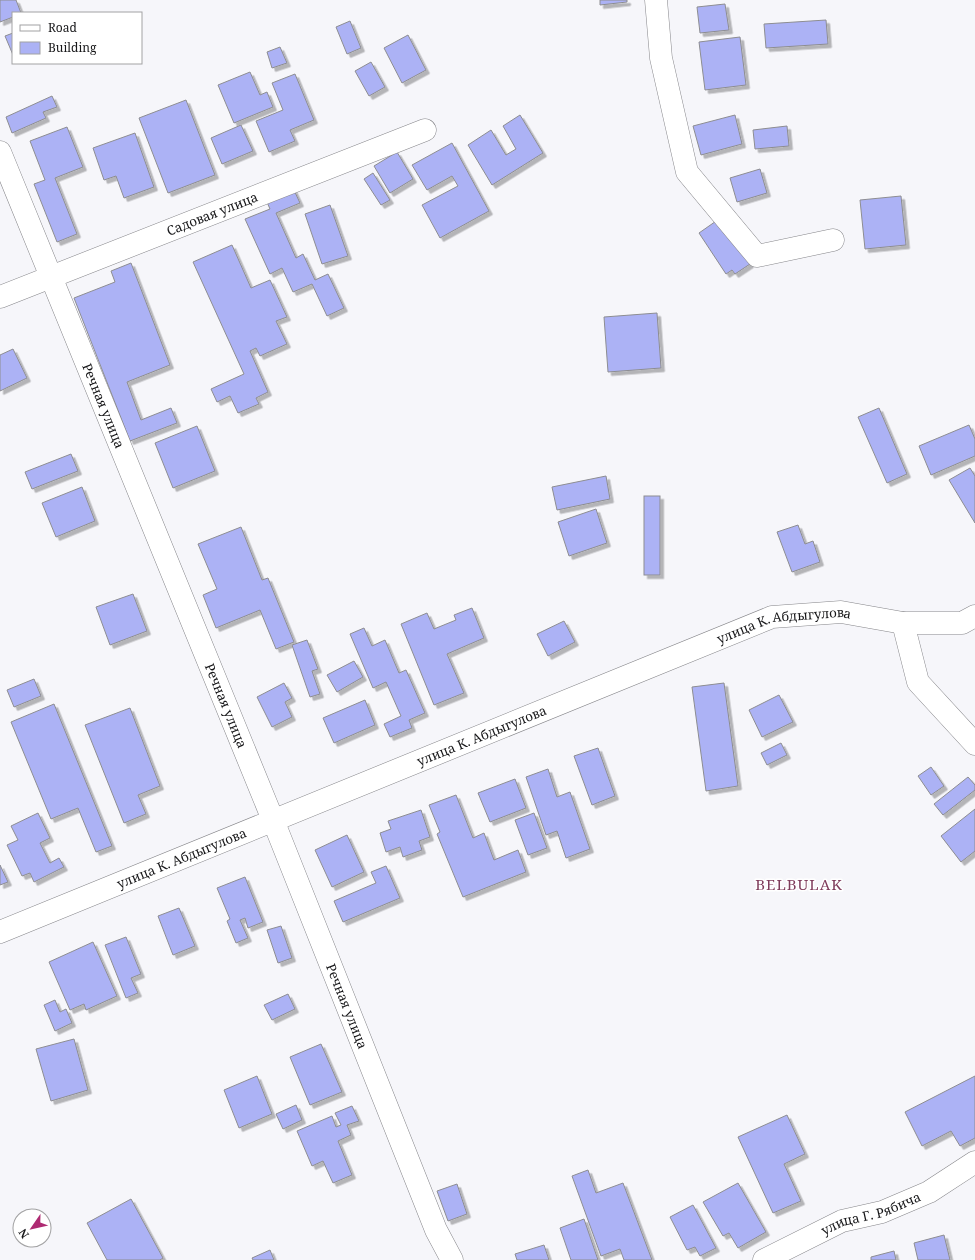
<svg xmlns="http://www.w3.org/2000/svg" width="975" height="1260" font-family="'Noto Serif',serif">
<defs>
<filter id="shadow"><feDropShadow dx="3.5" dy="3.5" stdDeviation="0" flood-color="#0004"/></filter>
</defs>
<rect width="100%" height="100%" fill="#f6f6fa"/>
<!-- building -->
<g fill="#acb2f5" stroke="#8d8d91" filter="url(#shadow)">
<polygon points="0,0 16,0 21,13 13,13 13,17 0,22"/>
<polygon points="600,0 627,0 627,2 600,5"/>
<polygon points="725,4 729,30 700,33 697,7"/>
<polygon points="826,20 828,44 766,48 764,24"/>
<polygon points="350,21 361,48 347,54 336,27"/>
<polygon points="13,33 13,55 5,36"/>
<polygon points="408,35 426,70 402,83 384,48"/>
<polygon points="740,37 746,85 705,90 699,42"/>
<polygon points="280,47 287,63 272,68 267,52"/>
<polygon points="371,62 385,87 369,96 355,71"/>
<polygon points="250,72 260,95 267,92 273,107 234,123 218,85"/>
<polygon points="295,74 314,120 290,130 295,141 269,152 256,121 283,110 272,83"/>
<polygon points="52,96 57,107 43,112 46,118 12,133 6,117"/>
<polygon points="186,100 215,175 168,193 139,118"/>
<polygon points="520,115 543,153 492,185 468,145 491,130 506,155 516,149 503,126"/>
<polygon points="735,115 742,144 701,155 693,126"/>
<polygon points="241,125 253,151 222,164 211,138"/>
<polygon points="787,126 789,146 755,149 753,130"/>
<polygon points="67,127 83,167 55,178 77,234 57,242 34,184 45,180 30,141"/>
<polygon points="135,133 154,187 124,198 116,176 104,180 93,148"/>
<polygon points="452,143 489,211 440,238 422,205 458,186 452,176 427,190 412,165"/>
<polygon points="397,152 413,179 390,193 374,166"/>
<polygon points="760,169 767,193 737,202 730,178"/>
<polygon points="373,173 390,200 381,205 364,179"/>
<polygon points="293,188 300,203 276,213 296,258 303,254 315,280 328,274 344,308 327,316 312,284 293,292 282,268 270,274 245,219 270,209 266,200"/>
<polygon points="901,196 906,245 865,249 860,200"/>
<polygon points="330,205 348,256 322,264 305,214"/>
<polygon points="719,219 750,264 735,274 732,270 726,274 699,233"/>
<polygon points="232,245 251,288 270,280 287,317 276,321 287,344 260,356 256,348 250,351 268,392 256,398 259,404 238,413 230,396 217,402 211,389 244,374 193,262"/>
<polygon points="131,263 170,365 127,382 141,420 171,408 177,423 130,441 74,298 115,282 111,271"/>
<polygon points="657,313 661,368 608,372 604,317"/>
<polygon points="13,349 27,378 0,391 0,355"/>
<polygon points="879,408 907,474 887,483 858,417"/>
<polygon points="969,425 975,439 975,456 931,475 919,446"/>
<polygon points="197,426 215,471 173,488 155,443"/>
<polygon points="71,454 78,471 32,489 25,472"/>
<polygon points="970,468 975,476 975,523 949,480"/>
<polygon points="606,476 610,499 557,510 552,487"/>
<polygon points="82,487 95,521 56,537 42,503"/>
<rect x="644" y="496" width="16" height="79"/>
<polygon points="596,509 607,543 569,556 558,522"/>
<polygon points="798,525 805,544 813,541 820,562 792,572 777,532"/>
<polygon points="241,527 262,580 268,578 294,642 276,649 260,610 216,628 203,595 217,589 198,544"/>
<polygon points="133,594 147,631 110,645 96,607"/>
<polygon points="472,608 484,638 447,654 464,693 434,705 401,624 427,613 434,629 456,620 454,615"/>
<polygon points="564,621 575,642 548,656 537,634"/>
<polygon points="364,628 372,646 385,640 399,673 406,670 425,713 409,720 412,728 390,737 384,724 401,716 386,682 373,688 350,634"/>
<polygon points="307,640 318,669 312,671 320,694 310,697 292,645"/>
<polygon points="354,661 363,677 337,692 327,675"/>
<polygon points="34,679 41,696 14,707 7,690"/>
<polygon points="284,683 292,698 285,702 292,717 272,727 257,697"/>
<polygon points="724,683 738,786 706,791 692,687"/>
<polygon points="779,695 793,722 762,737 749,710"/>
<polygon points="365,700 375,725 334,743 323,718"/>
<polygon points="54,704 112,846 96,852 78,808 51,819 11,722"/>
<polygon points="130,708 160,786 138,795 146,814 124,823 85,725"/>
<polygon points="781,743 787,755 767,765 761,753"/>
<polygon points="598,748 615,796 592,805 574,756"/>
<polygon points="931,767 944,786 931,795 918,776"/>
<polygon points="548,769 557,797 570,792 590,849 566,858 557,831 546,835 526,777"/>
<polygon points="968,777 975,785 975,790 943,815 934,804"/>
<polygon points="515,779 526,808 490,822 478,793"/>
<polygon points="456,795 473,838 484,833 494,860 518,850 526,872 463,897 437,834 440,832 429,805"/>
<polygon points="975,809 975,851 961,862 941,836"/>
<polygon points="421,810 430,837 419,841 422,850 403,857 400,847 386,852 380,833 391,829 388,821"/>
<polygon points="38,813 50,838 40,843 50,863 59,858 64,867 34,882 30,873 22,876 7,845 18,840 11,826"/>
<polygon points="534,813 547,848 528,855 515,820"/>
<polygon points="347,835 364,872 332,887 315,850"/>
<polygon points="0,865 8,882 0,885"/>
<polygon points="386,866 400,898 343,922 334,901 376,883 371,872"/>
<polygon points="245,877 263,922 248,928 245,918 240,920 248,938 236,943 227,921 230,919 217,888"/>
<polygon points="179,908 195,946 173,955 158,916"/>
<polygon points="281,926 292,958 278,963 267,930"/>
<polygon points="126,937 141,974 131,978 138,993 126,998 105,945"/>
<polygon points="93,942 117,996 86,1010 84,1004 70,1010 49,962"/>
<polygon points="288,994 295,1009 272,1020 264,1005"/>
<polygon points="55,1000 60,1012 66,1009 72,1023 55,1031 44,1005"/>
<polygon points="74,1039 88,1090 51,1101 36,1049"/>
<polygon points="321,1044 342,1092 310,1105 290,1057"/>
<polygon points="257,1076 272,1114 239,1128 224,1090"/>
<polygon points="975,1076 975,1138 960,1146 951,1131 922,1146 905,1112"/>
<polygon points="296,1105 302,1120 283,1129 276,1114"/>
<polygon points="352,1106 359,1121 347,1125 351,1135 338,1141 352,1175 333,1183 323,1161 312,1166 297,1131 332,1116 336,1127 341,1125 335,1113"/>
<polygon points="787,1115 805,1154 784,1164 801,1201 773,1213 738,1137"/>
<polygon points="588,1170 596,1193 623,1183 652,1260 624,1260 620,1249 601,1256 572,1176"/>
<polygon points="738,1183 766,1232 738,1248 729,1233 723,1236 703,1202"/>
<polygon points="457,1184 467,1214 448,1221 437,1191"/>
<polygon points="131,1199 163,1258 160,1260 107,1260 87,1223"/>
<polygon points="693,1205 716,1248 700,1256 695,1247 687,1250 670,1217"/>
<polygon points="584,1219 598,1260 571,1260 560,1228"/>
<polygon points="944,1235 950,1260 918,1260 914,1243"/>
<polygon points="544,1245 549,1260 517,1260 515,1254"/>
<polygon points="270,1250 274,1260 253,1260 252,1258"/>
<polygon points="894,1251 896,1260 871,1260 871,1257"/>
</g>
<g fill="none" stroke-linecap="round" stroke-linejoin="round">
<defs>
<g id="minor">
<polyline points="656,0 661,58 687,172 757,256 833,240"/>
<path id="s1" d="M0 152 273 820 436 1230 452 1260"/>
<path id="s2" d="M0 297 425 130"/>
<polyline points="903,623 918,682 975,744"/>
<path id="s3" d="M0 932 772 617 841 612 903 623H962L975 616"/>
<path id="s4" d="M764 1260 842 1221 882 1212 929 1192 975 1162"/>
</g>
</defs>
<!-- minor casing -->
<use href="#minor" stroke="#86868a" stroke-width="23"/>
<!-- minor -->
<use href="#minor" stroke="#fff" stroke-width="22"/>
</g>
<g text-anchor="middle" stroke-width="3" stroke-linejoin="round" paint-order="stroke">
<!-- street labels -->
<g font-size="13" fill="#171719" stroke="#fff">
<text dy="5" stroke="none"><textPath href="#s2" startOffset="228">Садовая улица</textPath></text>
<text dy="5" stroke="none"><textPath href="#s1" startOffset="274">Речная улица</textPath></text>
<text dy="5" stroke="none"><textPath href="#s3" startOffset="844">улица К. Абдыгулова</textPath></text>
<text dy="5" stroke="none"><textPath href="#s1" startOffset="598">Речная улица</textPath></text>
<text dy="5" stroke="none"><textPath href="#s3" startOffset="520">улица К. Абдыгулова</textPath></text>
<text dy="5" stroke="none"><textPath href="#s3" startOffset="196">улица К. Абдыгулова</textPath></text>
<text dy="5" stroke="none"><textPath href="#s1" startOffset="922">Речная улица</textPath></text>
<text dy="5" stroke="none"><textPath href="#s4" startOffset="117">улица Г. Рябича</textPath></text>
</g>
<!-- quarter labels -->
<g font-size="15" letter-spacing="1" fill="#7f3c5c" stroke="#fff">
<text x="799" y="890">BELBULAK</text>
</g>
</g>
<!-- legend -->
<rect x="12" y="12" width="130" height="52" fill="#ffffff" stroke="#a2a2a3"/>
<rect x="20" y="25" width="20" height="6" fill="#ffffff" stroke="#a2a2a3"/>
<text x="48" y="32" font-size="12" fill="#171719">Road</text>
<rect x="20" y="42" width="20" height="12" fill="#acb2f5" stroke="#a2a2a3"/>
<text x="48" y="52" font-size="12" fill="#171719">Building</text>
<!-- north arrow -->
<g transform="translate(32 1228) rotate(236)"><circle r="19" fill="#ffffff" stroke="#a2a2a3"/>
<path d="M0-3L7 15L0 10L-7 15Z" fill="#ae2a72"/>
<text y="-6" font-size="11" font-weight="bold" text-anchor="middle" fill="#171719">N</text>
</g>
</svg>
